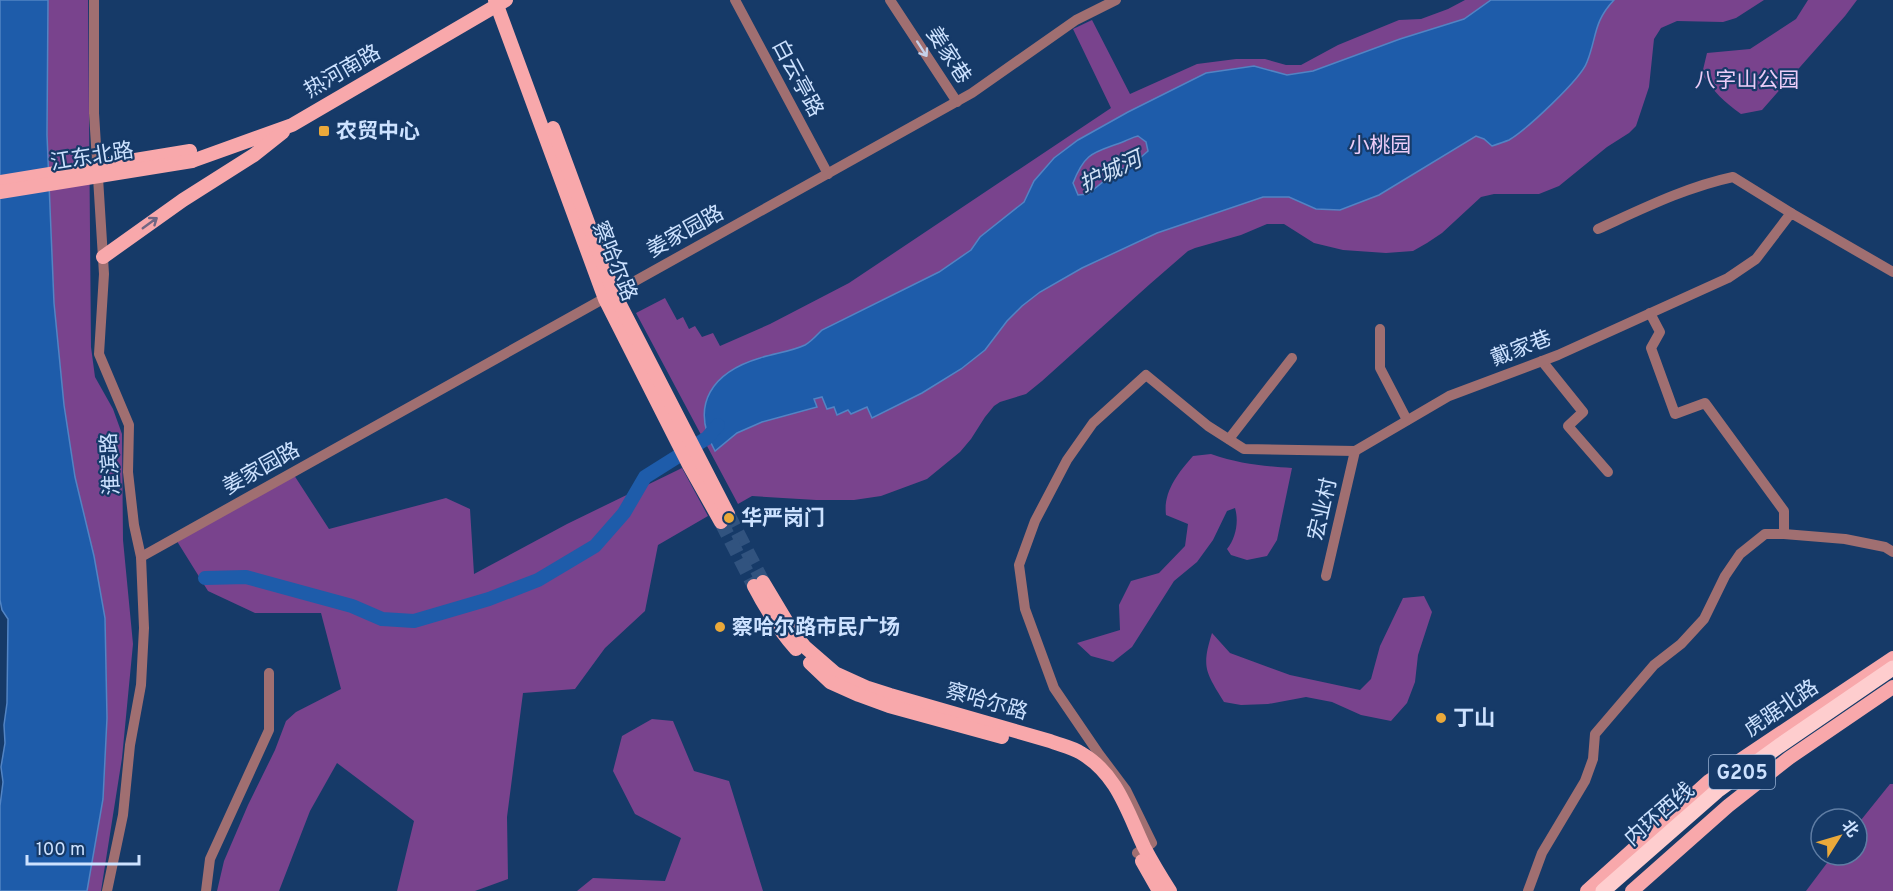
<svg xmlns="http://www.w3.org/2000/svg" width="1893" height="891" font-family="Overpass,'Noto Sans SC',sans-serif">
<rect width="100%" height="100%" fill="#163a68"/>
<!-- green -->
<g fill="#79438d">
<polygon points="48,0 88,0 91,347 95,377 113,409 122,434 123,540 133,644 122,758 101,891 87,891 103,799 107,718 105,618 94,556 75,477 64,405 54,303 47,135"/>
<polygon points="1465,0 1764,0 1736,18 1723,22 1677,21 1661,28 1654,39 1649,87 1636,126 1629,133 1607,147 1559,186 1539,194 1494,194 1481,197 1442,233 1427,243 1413,251 1386,253 1343,250 1314,243 1284,224 1267,224 1241,235 1195,248 1188,251 1150,284 1042,381 1026,394 1000,402 994,406 985,417 971,439 960,452 927,479 881,496 854,500 816,500 752,496 738,504 636,313 665,298 677,320 683,317 689,329 695,326 702,337 713,333 720,346 770,324 849,283 1111,108 1073,29 1092,20 1130,94 1197,64 1236,59 1265,59 1286,65 1301,65 1338,45 1399,20 1421,19 1448,9"/>
<path d="M1808 0H1857L1845 16 1762 110 1741 114C1725 103 1712 90 1702 74L1707 53 1750 49 1796 19Z"/>
<path d="M1211 454C1240 464 1262 466 1292 468L1277 540 1267 556 1247 560 1231 555 1227 549C1236 538 1239 521 1235 508L1227 511 1213 540 1197 562 1174 581 1132 647 1113 662 1091 656 1077 643 1120 630 1119 605 1131 581 1159 573 1185 546 1188 524 1166 515C1163 492 1178 473 1193 456Z"/>
<polygon points="682,468 708,516 658,545 645,611 605,648 575,689 523,693 507,817 508,879 475,891 397,891 414,821 337,763 310,811 279,891 217,891 224,861 248,805 275,750 286,721 296,712 341,689 321,613 255,613 208,591 175,538 292,472 329,529 446,498 470,509 474,574 567,524"/>
<path d="M1424 596 1432 612 1418 655 1415 682 1407 703 1391 721 1361 715 1332 702 1306 697 1268 704 1241 705 1224 702C1206 672 1201 668 1212 633L1230 653 1290 675 1360 690 1371 679 1380 646 1403 598Z"/>
<polygon points="652,719 673,721 694,771 729,781 763,891 577,891 593,878 665,881 681,838 635,814 613,771 622,736"/>
<polygon points="1890,784 1893,784 1893,891 1806,891 1833,855 1857,855 1857,825"/>
</g>
<!-- water -->
<g fill="#1e5caa" stroke="#5284c4" stroke-width="1.5" fill-rule="evenodd">
<polygon points="0,0 48,0 47,135 54,303 64,405 75,477 94,556 105,618 107,718 103,799 87,891 0,891 0,806 3,782 1,767 5,743 4,725 7,703 8,619 2,610 0,600"/>
<path d="M1491 0H1614C1593 22 1597 37 1587 62 1581 79 1526 130 1509 140 1504 142 1498 144 1492 146L1484 139 1476 136 1379 195 1340 210 1316 209 1289 197H1263L1157 233 1082 268 1040 292 1022 306 1007 321 985 350 961 369 922 393 872 418 867 407 851 414 848 410 837 415 834 407 827 409 822 397 814 399 817 407 762 422 737 433 715 451C689 404 713 372 760 358 775 353 790 352 805 345 811 342 817 335 822 330L939 272 971 250 980 237 1024 202 1034 181 1054 158 1078 140 1128 112 1206 73 1254 66 1287 75 1313 71 1400 39 1464 19ZM1138 136 1146 142 1148 151 1133 164 1114 173 1088 194 1078 195 1073 183C1086 150 1095 153 1125 141 1130 139 1133 137 1138 136Z"/>
</g>
<g fill="none" stroke-linecap="round" stroke-linejoin="round">
<!-- river -->
<polyline stroke="#1e5caa" stroke-width="14" points="205,578 246,577 352,606 382,619 414,621 489,599 538,580 595,546 624,513 645,477 707,438 718,425"/>
<!-- major-tunnel -->
<g stroke="#31537f" stroke-width="14" stroke-dasharray="14 7" stroke-linecap="butt">
<polyline points="728,514 763,582"/>
<polyline points="721,522 754,586"/>
</g>
<!-- minor -->
<g stroke="#a06f71" stroke-width="10">
<polyline points="94,0 94,113 104,274 99,354 129,425 128,472 134,525 141,557 144,628 141,685 130,745 123,815 107,891"/>
<polyline points="735,0 828,174"/>
<polyline points="890,0 957,102"/>
<path d="M1598 229C1642 209 1686 187 1733 177L1791 213"/>
<polyline points="1650,313 1660,332 1651,348 1675,414 1705,403 1784,511 1784,534"/>
<polyline points="1380,329 1380,368 1407,420"/>
<polyline points="1542,361 1583,412 1568,426 1608,472"/>
<polyline points="1229,439 1292,358"/>
<polyline points="141,557 972,93 1076,20 1116,0"/>
<polyline points="1326,576 1355,451"/>
<polyline points="1137,853 1152,843 1126,790 1099,754 1054,688 1025,609 1019,565 1035,521 1067,460 1093,423 1146,375 1208,426 1244,449 1355,451 1449,396 1558,355 1728,278 1756,259 1791,213 1893,272"/>
<polyline points="206,891 210,859 269,730 269,673"/>
<polyline points="1528,891 1542,853 1585,781 1593,759 1595,734 1654,665 1681,644 1704,619 1725,576 1740,554 1765,534 1784,534 1845,539 1885,547 1893,552"/>
</g>
<!-- major -->
<g stroke="#f8a8ab" stroke-width="14">
<polyline points="495,0 605,299 689,465 721,522"/>
<polyline points="553,128 614,293 728,514"/>
<polyline points="192,161 292,125 506,0"/>
<polyline points="103,257 183,200 254,155 283,132"/>
<path d="M763 582 793 632 805 647 835 673 868 688 890 695 1050 741C1060 745 1072 747 1081 753 1117 774 1127 811 1144 847 1152 862 1161 877 1170 891"/>
<path d="M754 586C766 609 779 630 796 649"/>
<polyline points="810,663 830,682 859,695 889,706 1002,737"/>
<polyline points="1142,861 1159,891"/>
<polyline points="1587,891 1709,781 1893,658"/>
<polyline points="1632,891 1728,806 1789,758 1893,687"/>
</g>
<!-- highway -->
<polyline stroke="#fecdce" stroke-width="15" points="1603,891 1717,791 1779,746 1893,668"/>
<!-- major-bridge -->
<g stroke="#f8a8ab" stroke-width="14">
<polyline points="0,182 190,151"/>
<polyline points="0,192 192,161"/>
</g>
</g>
<!-- one-way arrows -->
<defs><path id="oneway-shaft" d="M-6 0H5M1.5-3L5.5 0L1.5 3" fill="none" stroke-width="1.6" stroke-linecap="round" stroke-linejoin="round" transform="scale(1.5)"/></defs>
<use stroke="#c6d1ea" href="#oneway-shaft" transform="translate(922 49) rotate(57)"/>
<use stroke="#706683" href="#oneway-shaft" transform="translate(150 223) rotate(-36)"/>
<!-- markers -->
<g fill="#eba93a" stroke="#163a68" stroke-width="2">
<rect x="318" y="125" width="12" height="12" rx="3"/>
<circle cx="729" cy="518" r="6"/>
<circle cx="720" cy="627" r="6"/>
<circle cx="1441" cy="718" r="6"/>
</g>
<g text-anchor="middle" stroke-width="4.5" stroke-linejoin="round" paint-order="stroke">
<!-- shield labels -->
<rect fill="#163a68" stroke="#96b0d2" stroke-width="1.5" x="1709" y="755" width="66" height="34" rx="4.5"/>
<g font-size="20" font-weight="bold" fill="#cde2ff">
<text x="1742" y="779">G205</text>
</g>
<!-- street labels -->
<g font-size="21" fill="#cde2ff" stroke="#163a68">
<text transform="translate(949 55) rotate(57)" y="7">姜家巷</text>
<text transform="translate(342 71) rotate(-30)" y="7">热河南路</text>
<text transform="translate(798 78) rotate(62)" y="7">白云亭路</text>
<text transform="translate(92 156) rotate(-9)" y="7">江东北路</text>
<text transform="translate(685 231) rotate(-29)" y="7">姜家园路</text>
<text transform="translate(615 261) rotate(68)" y="7">察哈尔路</text>
<text transform="translate(1521 348) rotate(-21)" y="7">戴家巷</text>
<text transform="translate(110 464) rotate(-93)" y="7">淮滨路</text>
<text transform="translate(261 468) rotate(-29)" y="7">姜家园路</text>
<text transform="translate(1322 509) rotate(-77)" y="7">宏业村</text>
<text transform="translate(987 701) rotate(16)" y="7">察哈尔路</text>
<text transform="translate(1781 708) rotate(-34)" y="7">虎踞北路</text>
<text transform="translate(1659 814) rotate(-41)" y="7">内环西线</text>
</g>
<!-- park labels -->
<g font-size="21" fill="#ebccf7" stroke="#163a68">
<text x="1747" y="87">八字山公园</text>
<text x="1380" y="152">小桃园</text>
</g>
<!-- poi labels -->
<g font-size="21" font-weight="bold" fill="#cde2ff" stroke="#163a68" text-anchor="start">
<text x="336" y="138">农贸中心</text>
<text x="741" y="525">华严岗门</text>
<text x="732" y="634">察哈尔路市民广场</text>
<text x="1453" y="725">丁山</text>
</g>
<!-- water labels -->
<g font-size="22" font-style="italic" fill="#d1e1f6" stroke="#163a68">
<text transform="translate(1110 171) rotate(-25)" y="8">护城河</text>
</g>
</g>
<!-- north arrow -->
<g transform="translate(1839 837) rotate(53)"><circle r="28" fill="#163a68" stroke="#5f7da4" stroke-width="1.5"/>
<path d="M0-4.5L10 22L0 15L-10 22Z" fill="#eba93a"/>
<text y="-9" font-size="16" font-weight="bold" text-anchor="middle" fill="#cde2ff">北</text>
</g>
<!-- scale -->
<path d="M27 855v9h112v-9" fill="none" stroke="#cde2ff" stroke-width="3"/>
<text x="36" y="855" font-size="18" fill="#cde2ff" stroke="#163a68" stroke-width="4.5" paint-order="stroke">100 m</text>
</svg>
